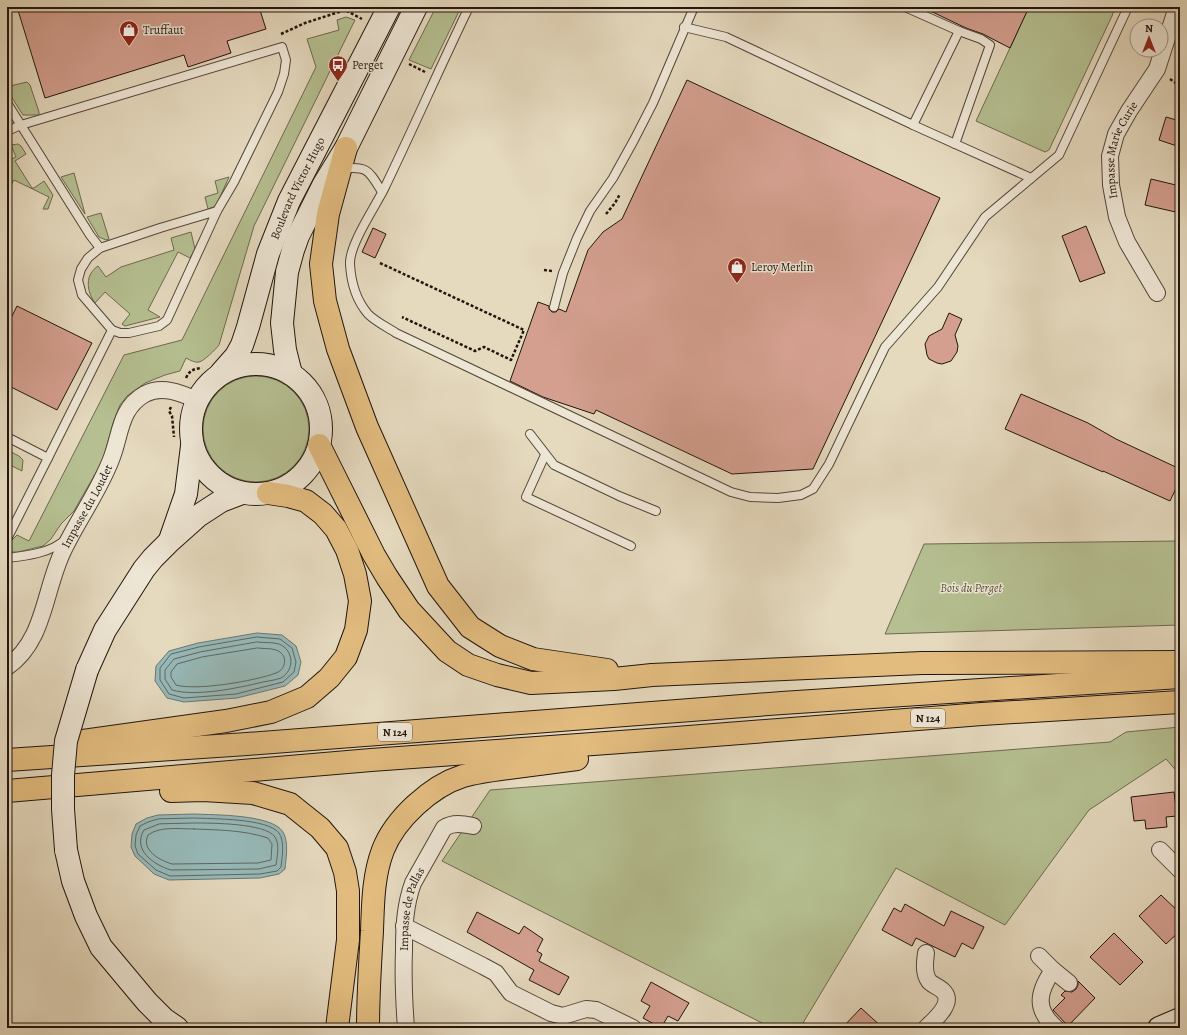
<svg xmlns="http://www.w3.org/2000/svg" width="1187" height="1035" font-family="Alegreya,serif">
<rect width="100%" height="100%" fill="#e5d9be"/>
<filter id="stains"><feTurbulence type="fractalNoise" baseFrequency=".005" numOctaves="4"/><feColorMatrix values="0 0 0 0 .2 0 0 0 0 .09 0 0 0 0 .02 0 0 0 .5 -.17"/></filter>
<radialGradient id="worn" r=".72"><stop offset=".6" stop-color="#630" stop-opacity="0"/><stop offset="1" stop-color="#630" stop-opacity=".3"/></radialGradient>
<!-- green -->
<g fill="#b5bf91" stroke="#6c6a4f">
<polygon points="436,7 461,7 431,69 409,60"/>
<polygon points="1029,7 1115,7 1112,16 1049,150 1045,152 976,121"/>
<path d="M346 17 355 20 254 226 219 345C215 350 204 361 199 362 195 363 190 360 186 358L180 371 165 375 145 383 127 396 120 405 113 423 103 460 74 511 61 524 51 539 43 546 18 552H7V545L17 535 29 541 124 355 182 340 316 67 307 39 339 30 337 20Z"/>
<polygon points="27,82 30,85 39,112 39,115 23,115 7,90 10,86"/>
<polygon points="18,144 21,146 26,154 15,161 32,188 34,188 44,181 53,195 48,209 43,209 49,197 14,180 7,192 7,183 9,178 7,177 7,161 16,157 11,145"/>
<polygon points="74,173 85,214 61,177"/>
<polygon points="229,177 216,206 208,209 205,197 218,193 215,181"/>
<polygon points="101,213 109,239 106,240 99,237 87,217"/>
<path d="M191 232 195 249 190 258 178 252 148 310 160 317 125 326 122 324 130 314 105 292 95 303C86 290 85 275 98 266L106 277 121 267 174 250 171 238Z"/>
<circle cx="256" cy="429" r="53"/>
<polygon points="7,450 19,456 23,460 22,471 10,465 7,471"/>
<polygon points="1180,538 1180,625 885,634 924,544 1178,541"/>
<polygon points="1180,727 1180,775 1166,759 1089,810 1005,925 896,868 800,1028 772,1028 442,861 490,790 1110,742 1126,732"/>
</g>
<!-- water -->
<g fill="#97b9b8" stroke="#687774">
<polygon points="257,633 282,635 296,646 301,662 298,675 285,686 237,698 184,702 167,698 155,681 156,666 169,651 198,643"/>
<path d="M194 814C213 815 272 814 283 832 289 843 286 857 285 869L279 874 260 878 169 880 154 874 135 856 131 847 132 834 136 824 147 818 158 815Z"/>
</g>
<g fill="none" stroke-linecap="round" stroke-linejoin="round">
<!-- shore -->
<g stroke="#5c6762" stroke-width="1">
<polygon points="257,637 280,639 292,648 296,662 294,672 283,682 236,694 184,698 169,694 160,680 160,668 171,654 199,647"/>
<path d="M257 642C264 643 273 642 279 644 294 650 295 670 281 678 276 680 268 681 263 682 238 688 196 697 172 690L165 679V670L174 659 200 652Z"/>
<path d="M258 648C263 649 271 648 276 650 288 654 287 669 276 673 255 681 196 691 176 685L171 677V672L177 664 202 657Z"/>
<path d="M194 818C212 819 267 818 279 833 285 842 282 857 281 867L277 871 260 874 170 876 156 870 138 854 135 846 136 835 140 826 148 822 158 819Z"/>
<path d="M194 823C210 823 266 823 275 837 280 844 277 857 276 865L259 869 171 870C154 865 132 850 144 830L159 824Z"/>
<path d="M194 829C219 830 243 830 268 838L272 844 271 860 258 863 172 864C159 860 141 850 148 835 160 826 179 829 194 829Z"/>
</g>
</g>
<!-- building -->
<g fill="#d49f8f" stroke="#22150d">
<polygon points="17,7 259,7 266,29 227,41 231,53 188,67 184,55 45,98"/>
<polygon points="922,7 1029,7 1010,48 983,34 966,28"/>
<polygon points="687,80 940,198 813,469 732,474 596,410 594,414 543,397 510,381 538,302 549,306 549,309 552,312 556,312 559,309 566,312 588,250 603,232 622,219"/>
<polygon points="1166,117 1180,121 1180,147 1159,140"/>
<polygon points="1151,179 1180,186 1180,213 1145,205"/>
<polygon points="1086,226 1105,273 1080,282 1062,236"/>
<polygon points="373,228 386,234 375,258 362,252"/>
<polygon points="17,306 92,343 57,410 7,385 7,326"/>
<polygon points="949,313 962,319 955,335 958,346 957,352 951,361 942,364 937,363 929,359 927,355 925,344 929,336 942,329"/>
<polygon points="1021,394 1088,423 1116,439 1180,469 1180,480 1170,501 1103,471 1103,472 1005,429"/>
<polygon points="1174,792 1177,816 1166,817 1167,827 1146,829 1145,820 1134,821 1131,797"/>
<polygon points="1161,895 1180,913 1180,931 1166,944 1139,916"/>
<polygon points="905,904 944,926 951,911 984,927 973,949 962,943 955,957 916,938 912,946 882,930 894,908 901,912"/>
<polygon points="477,912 519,934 524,926 543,939 537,951 542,954 539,961 569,977 559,995 529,980 534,970 467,932"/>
<polygon points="1114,933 1143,962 1120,985 1090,957"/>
<polygon points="1078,981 1095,998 1068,1026 1053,1010 1065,998 1061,995 1065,991 1072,992 1076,989 1078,985"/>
<polygon points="651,982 689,1003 678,1021 668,1016 661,1028 643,1018 650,1006 641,1001"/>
<polygon points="861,1008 883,1028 842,1028"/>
</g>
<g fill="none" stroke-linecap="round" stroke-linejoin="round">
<defs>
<g id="lane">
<path d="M469 7C440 67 413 129 384 189 375 207 349 245 350 264 351 282 356 300 368 314 376 322 387 327 396 333L731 492 750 497 778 498 801 495 813 489 829 464 885 347 938 287 985 217 1059 155 1128 7"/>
<polyline points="684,27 726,37 913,125 959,31 905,7"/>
<polyline points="7,103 90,235 100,248"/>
<polyline points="913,125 1031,178"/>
<polyline points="7,131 21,125 282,47 286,60 284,74 278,92 234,182 217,211 167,320 159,326 129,333 120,333 112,330 82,295 78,280 81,269 88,258 100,248 160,228 217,211"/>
<polyline points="955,144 990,45 981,39 959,31"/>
<path d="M341 169C368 165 369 171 382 192"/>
<polyline points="554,307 563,273 577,238 590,211 613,178 634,140 653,103 694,7"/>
<polyline points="530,434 554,465 619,496 656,511"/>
<polyline points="7,437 48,458 112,330"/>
<polyline points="545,455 526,497 631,546"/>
<polyline points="7,539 48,458"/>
<path d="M7 558C25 556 52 553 66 539"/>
</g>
<g id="street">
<path id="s1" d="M1157 293 1127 242 1117 217 1111 185 1110 156 1116 134 1129 111 1157 69 1177 7"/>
<path id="s2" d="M7 667C45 641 44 590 63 551 78 519 100 490 112 457 121 433 120 408 145 394 162 385 181 393 197 400"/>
<polyline points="1160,850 1180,870"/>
<polyline points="404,926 483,966 496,973 511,993 551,1013 563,1016 586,1009 596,1010 633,1028"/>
<path d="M926 953C925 961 923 973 929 981 932 985 940 987 944 992 954 1004 934 1020 926 1028"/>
<polyline points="1039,956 1053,970"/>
<path id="s3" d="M406 1028C404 1002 403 976 404 950 404 927 405 905 413 883L444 828C453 822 463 824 473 826"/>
<path d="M1056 1028C1034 1009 1038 992 1053 970L1069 983"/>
</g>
<g id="secondary">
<circle cx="256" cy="429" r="65"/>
<path id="s4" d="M221 373 236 356 242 345 248 327 268 254 289 201 389 7"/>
<polyline points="291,374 285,350 282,323 287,272 293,250 298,236 324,184 346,148 416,7"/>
<polyline points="170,540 186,494 192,446"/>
<polyline points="87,670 105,630 144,569 153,558 170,541 198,516 221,501 242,493"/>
<polyline points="66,850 73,881 86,916 101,947 147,1002 164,1019 177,1028"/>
<polyline points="1159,1028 1180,1019"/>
</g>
<g id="highway">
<polyline points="346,148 328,214 321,264 325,301 338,349 367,427 438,586 470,627 500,646 533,659 607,670"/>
<polyline points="319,445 374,555 387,577 409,610 447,651 468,665 497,675 531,683 614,679 652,675 922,663 1180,662"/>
<polyline points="76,742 226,721 271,712 307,697 329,678 346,657 356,630 360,601 355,574 347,550 336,529 323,514 306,501 288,496 268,493"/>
<polyline points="7,760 247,744 782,703 1180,677"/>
<polyline points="7,791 371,760 676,738 982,714 1180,702"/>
<polyline points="171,791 203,790 253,793 290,804 320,828 337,848 345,872 348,891 348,940 337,1028"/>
<path d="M368 1028C368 996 370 963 372 931 373 904 373 876 383 850 395 819 431 786 463 776 477 772 493 770 508 768 531 765 554 762 577 759"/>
</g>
</defs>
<!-- lane casing -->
<use href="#lane" stroke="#534639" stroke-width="10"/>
<!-- street casing -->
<use href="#street" stroke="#534639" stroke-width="18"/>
<!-- secondary casing -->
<use href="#secondary" stroke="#22150d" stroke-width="24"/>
<!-- highway casing -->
<use href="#highway" stroke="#22150d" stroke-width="24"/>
<!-- path -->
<g stroke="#22150d" stroke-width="2.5" stroke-dasharray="3 2" stroke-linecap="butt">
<polyline points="281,34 305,23 345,10 362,19"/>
<polyline points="409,64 425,72"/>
<polyline points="1170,79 1180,86"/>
<polyline points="606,214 615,203 620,194"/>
<polyline points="380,263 524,330 511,360 484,347 475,351 402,317"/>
<polyline points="544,270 552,271"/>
<path d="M186 378C190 370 193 369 202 368"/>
<polyline points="171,407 169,411 172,416 174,437"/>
</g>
<!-- lane -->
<use href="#lane" stroke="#eee6d5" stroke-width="8"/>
<!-- street -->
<use href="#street" stroke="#eee6d5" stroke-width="16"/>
<!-- secondary -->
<use href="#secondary" stroke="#eee6d5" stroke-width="22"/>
<!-- highway -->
<use href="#highway" stroke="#e2bc7f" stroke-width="22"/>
<defs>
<polyline id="secondary-bridge" points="66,850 63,809 63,775 66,741 87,670"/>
</defs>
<!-- secondary-bridge casing -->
<use href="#secondary-bridge" stroke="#22150d" stroke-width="24" stroke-linecap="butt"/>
<!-- secondary-bridge -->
<use href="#secondary-bridge" stroke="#eee6d5" stroke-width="22"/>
</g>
<!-- icons -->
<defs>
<symbol id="shop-pin" viewBox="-11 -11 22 30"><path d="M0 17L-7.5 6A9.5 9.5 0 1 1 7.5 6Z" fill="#8f2418" stroke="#eee6d5"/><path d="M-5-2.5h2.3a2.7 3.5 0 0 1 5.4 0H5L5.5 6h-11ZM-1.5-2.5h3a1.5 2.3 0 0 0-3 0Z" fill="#fff"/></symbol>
<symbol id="bus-pin" viewBox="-11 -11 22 30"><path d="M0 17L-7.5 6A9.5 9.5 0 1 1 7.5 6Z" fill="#8f2418" stroke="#eee6d5"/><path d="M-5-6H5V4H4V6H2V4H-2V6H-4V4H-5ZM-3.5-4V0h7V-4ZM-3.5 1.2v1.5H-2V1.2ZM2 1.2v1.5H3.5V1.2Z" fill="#fff"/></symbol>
</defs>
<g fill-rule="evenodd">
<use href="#shop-pin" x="118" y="19" width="22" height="30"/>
<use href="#bus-pin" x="327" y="54" width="22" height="30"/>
<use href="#shop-pin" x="726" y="256" width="22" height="30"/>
</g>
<g text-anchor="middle" stroke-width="3" stroke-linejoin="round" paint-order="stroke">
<!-- shield labels -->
<g fill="#eee6d5" stroke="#5f5449" stroke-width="1">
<rect x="911" y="709" width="34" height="18" rx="3"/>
<rect x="378" y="723" width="34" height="18" rx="3"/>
</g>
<g font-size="11" font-weight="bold" fill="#22150d">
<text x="928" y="722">N 124</text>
<text x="395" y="736">N 124</text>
</g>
<!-- poi labels -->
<g font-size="12" fill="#22150d" stroke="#eee6d5" text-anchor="start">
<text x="143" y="34">Truffaut</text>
<text x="352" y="69">Perget</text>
<text x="751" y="271">Leroy Merlin</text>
</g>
<!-- street labels -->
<g font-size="12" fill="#22150d" stroke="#eee6d5">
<text dy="4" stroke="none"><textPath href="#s1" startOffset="156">Impasse Marie Curie</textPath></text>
<text dy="4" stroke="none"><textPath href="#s4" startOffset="202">Boulevard Victor Hugo</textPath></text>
<text dy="4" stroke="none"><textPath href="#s2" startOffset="182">Impasse du Loudet</textPath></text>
<text dy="4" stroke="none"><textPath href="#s3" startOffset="120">Impasse de Pallas</textPath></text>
</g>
<!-- park labels -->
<g font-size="12" font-style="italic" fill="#55503b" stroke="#eee6d5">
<text x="971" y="592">Bois du Perget</text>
</g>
</g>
<!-- margin -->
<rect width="1187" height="1035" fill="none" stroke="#e5d9be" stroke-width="24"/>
<rect x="8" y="8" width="1171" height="1019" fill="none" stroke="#22150d" stroke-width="2"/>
<rect x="12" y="12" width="1163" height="1011" fill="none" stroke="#22150d"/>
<!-- north arrow -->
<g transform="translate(1149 38)"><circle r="19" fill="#eee6d5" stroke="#9c9285"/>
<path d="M0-3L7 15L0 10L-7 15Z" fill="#8f2418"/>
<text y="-6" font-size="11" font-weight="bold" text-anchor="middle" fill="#22150d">N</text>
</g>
<rect width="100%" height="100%" filter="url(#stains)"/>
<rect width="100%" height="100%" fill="url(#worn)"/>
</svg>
